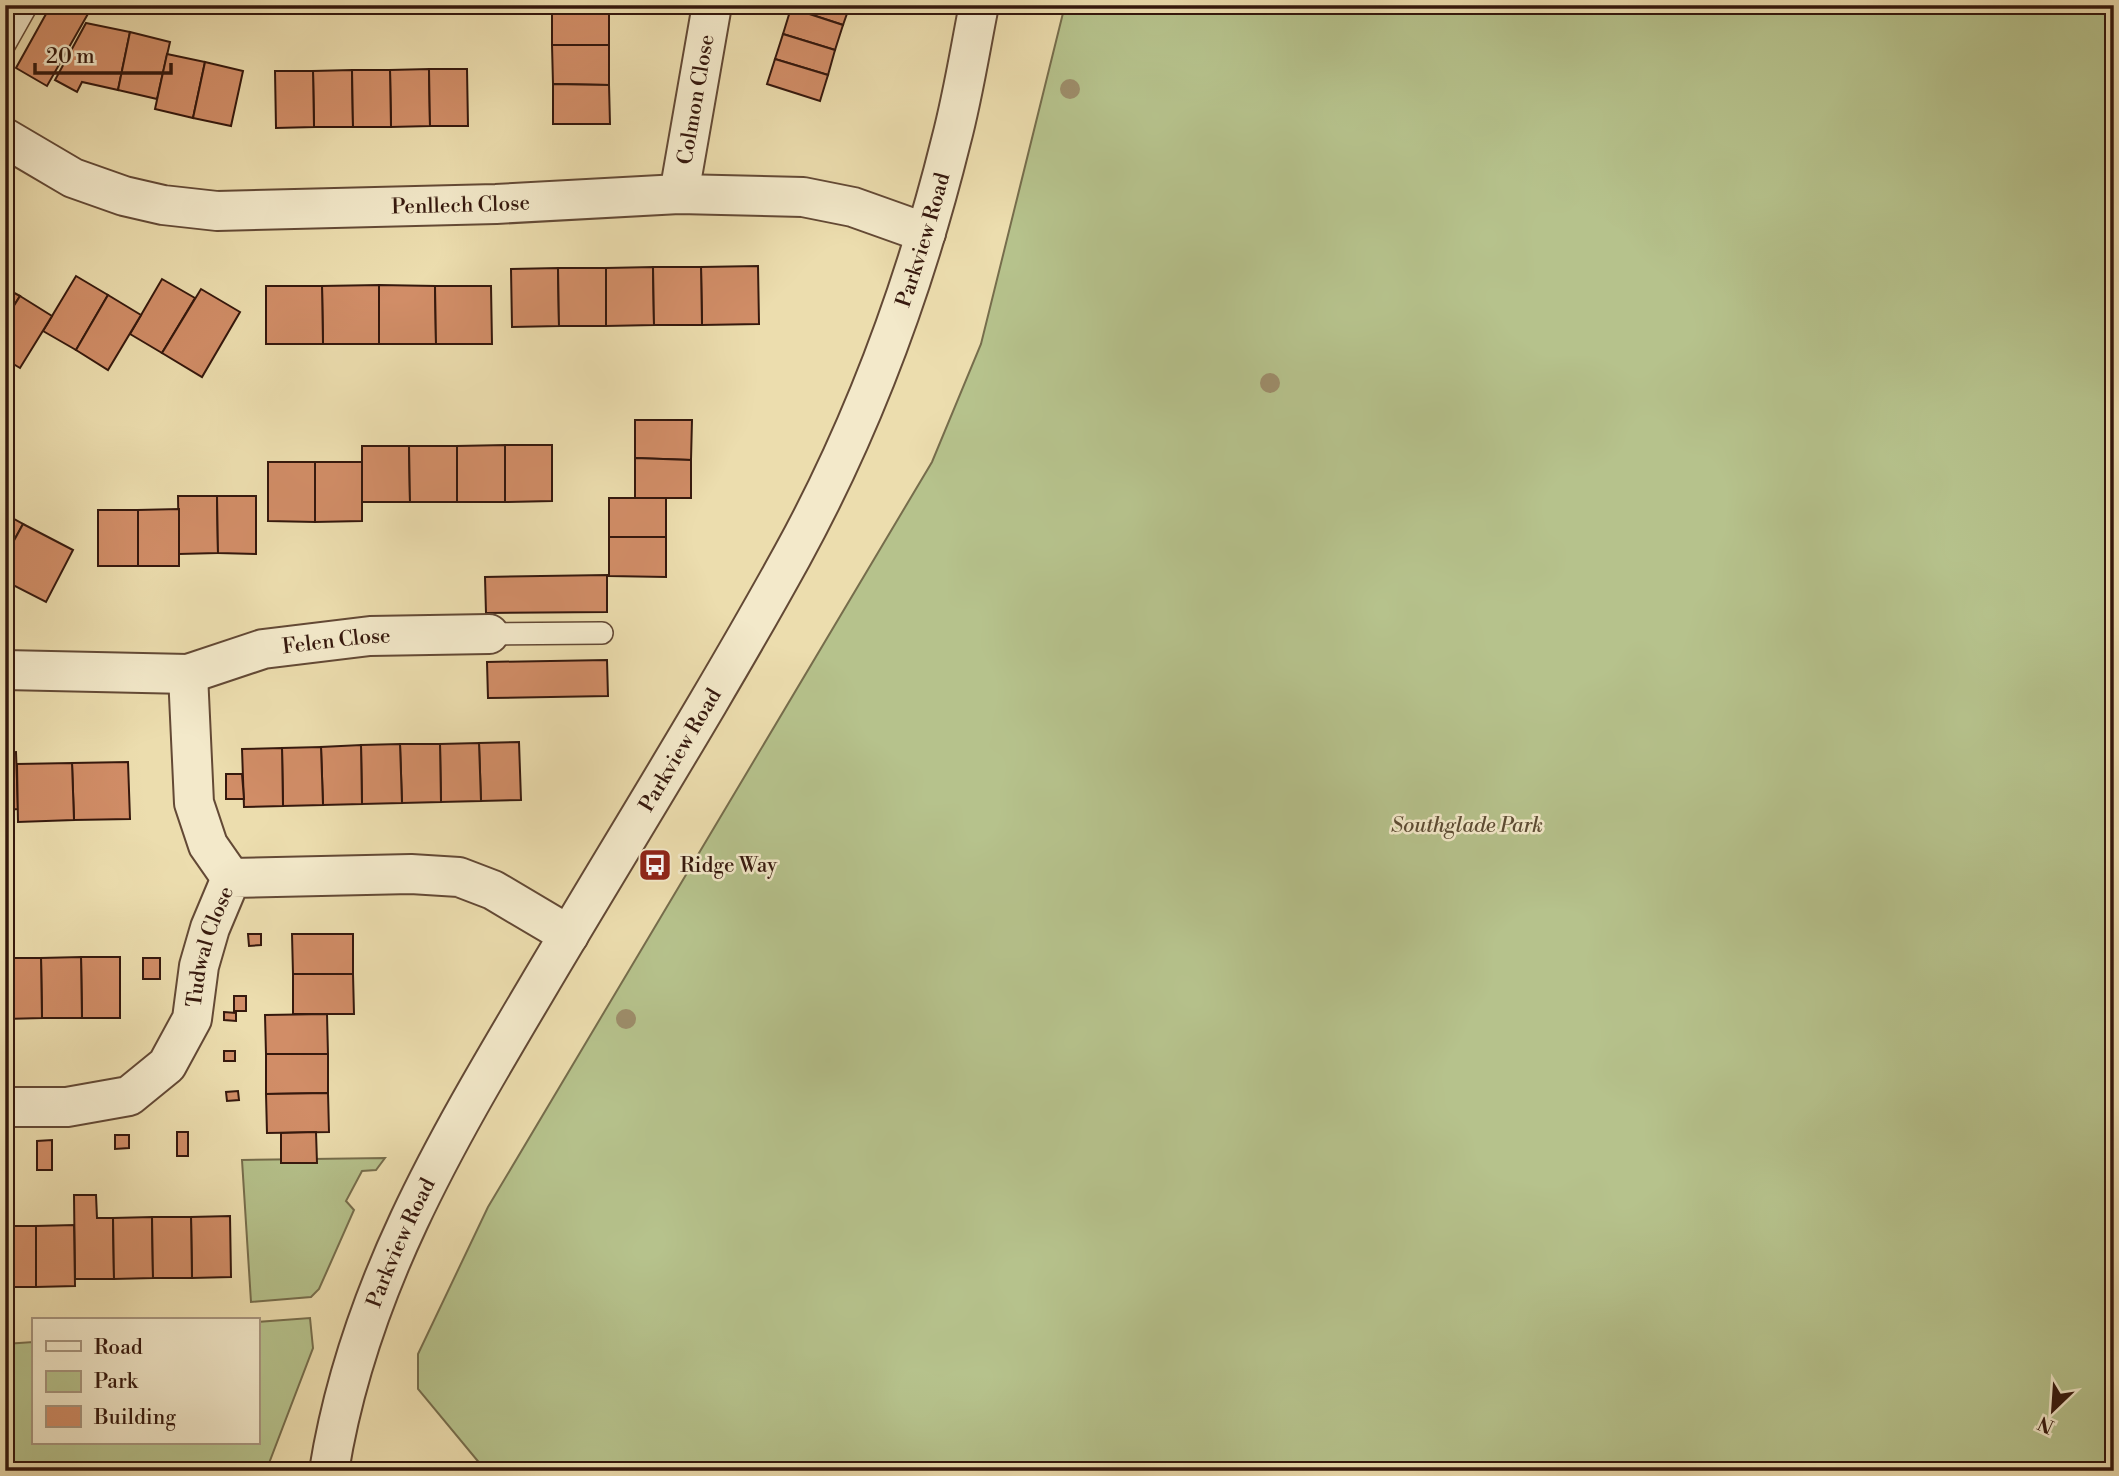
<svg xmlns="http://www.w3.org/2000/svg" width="2119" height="1476" font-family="'Libre Bodoni',serif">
<rect width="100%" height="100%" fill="#ecddae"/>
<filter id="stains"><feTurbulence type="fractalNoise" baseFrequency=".00286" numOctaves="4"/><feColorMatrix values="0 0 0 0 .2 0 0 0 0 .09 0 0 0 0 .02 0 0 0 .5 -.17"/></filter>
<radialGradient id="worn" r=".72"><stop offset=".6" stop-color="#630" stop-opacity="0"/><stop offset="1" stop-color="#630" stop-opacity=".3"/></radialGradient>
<!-- green -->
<g fill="#b6c28c" stroke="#766d4c" stroke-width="2">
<polygon points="1065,5 2114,5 2114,1471 486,1471 418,1389 418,1354 488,1207 932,462 981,344"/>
<polygon points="385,1158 376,1170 362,1171 346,1201 354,1210 319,1289 311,1297 251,1302 242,1160"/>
<polygon points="310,1318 313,1348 266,1471 5,1471 5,1344 33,1342 33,1443 257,1443 257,1322"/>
</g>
<!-- building -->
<g fill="#d18d67" stroke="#35180d" stroke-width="2">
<polygon points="51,5 93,5 47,86 16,68"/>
<polygon points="792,5 850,5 843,25 791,8"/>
<rect x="552" y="6" width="57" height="39"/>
<polygon points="791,8 843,25 835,50 783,34"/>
<polygon points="86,23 130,32 118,90 82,82 77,92 55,80"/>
<polygon points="130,32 170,42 157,99 118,90"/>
<polygon points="783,34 835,50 828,75 775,59"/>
<polygon points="552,45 609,45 609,85 553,84"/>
<polygon points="167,54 205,62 193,118 155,109"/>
<polygon points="775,59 828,75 820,101 767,84"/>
<polygon points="205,62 243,71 231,126 193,118"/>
<polygon points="429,69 430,126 391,127 390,70"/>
<polygon points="429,69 467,69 468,126 430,126"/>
<polygon points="352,70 353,127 314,127 313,71"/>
<polygon points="352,70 390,70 391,127 353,127"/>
<polygon points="275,71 313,71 314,127 276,128"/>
<polygon points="553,84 609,85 610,124 553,124"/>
<polygon points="758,266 759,324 702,325 701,267"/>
<polygon points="653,267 654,325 606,326 606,268"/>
<polygon points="653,267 701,267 702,325 654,325"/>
<polygon points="558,268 559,326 512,327 511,269"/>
<polygon points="558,268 606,268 606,326 559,326"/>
<polygon points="76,276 108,295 76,350 43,331"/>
<polygon points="162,279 195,298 162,353 130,334"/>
<polygon points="379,285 435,286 436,344 379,344"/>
<polygon points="379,285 379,344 323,344 322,286"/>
<polygon points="266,286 322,286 323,344 266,344"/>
<polygon points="435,286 491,286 492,344 436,344"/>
<polygon points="5,288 20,296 5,320"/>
<polygon points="201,289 240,312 202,377 162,353"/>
<polygon points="108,295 141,315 108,370 76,350"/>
<polygon points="20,296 52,316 20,368 5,359 5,320"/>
<polygon points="635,420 692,420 691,460 635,458"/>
<polygon points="505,445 552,445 552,501 505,502"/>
<polygon points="505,445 505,502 457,502 457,446"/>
<polygon points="362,446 409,446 410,502 362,502"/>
<polygon points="409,446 457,446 457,502 410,502"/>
<polygon points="635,458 691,460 691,498 635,498"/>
<polygon points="268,462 315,462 315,522 268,521"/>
<polygon points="315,462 362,462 362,521 315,522"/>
<polygon points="178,496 217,496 218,553 179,554"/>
<polygon points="217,496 256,496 256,554 218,553"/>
<rect x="609" y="498" width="57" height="39"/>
<polygon points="179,509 179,566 138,566 138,510"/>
<rect x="98" y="510" width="40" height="56"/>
<polygon points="5,514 23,524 5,557"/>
<polygon points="23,524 73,550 46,602 5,581 5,557"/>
<polygon points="609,537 666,537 666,577 609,576"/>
<polygon points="607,575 607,612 486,613 485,577"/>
<polygon points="607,660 608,696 488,698 487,662"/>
<polygon points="519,742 521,800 481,801 479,743"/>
<polygon points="479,743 481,801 441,802 440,744"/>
<polygon points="400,744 440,744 441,802 402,803"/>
<polygon points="400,744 402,803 362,804 361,745"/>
<polygon points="361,745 362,804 323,805 321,747"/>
<polygon points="321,747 323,805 283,806 282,748"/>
<polygon points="282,748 283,806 244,807 242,749"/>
<polygon points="16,752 18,809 5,810 5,753"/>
<polygon points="128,762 130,819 74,820 72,763"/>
<polygon points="72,763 74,820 18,822 17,764"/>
<polygon points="226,774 242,774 244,799 226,799"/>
<polygon points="248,934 261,934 261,945 249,946"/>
<polygon points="292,934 353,934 353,974 293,974"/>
<polygon points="81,957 120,957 120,1018 82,1018"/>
<polygon points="81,957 82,1018 42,1018 41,958"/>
<polygon points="5,958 41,958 42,1018 5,1019"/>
<rect x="143" y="958" width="17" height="21"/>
<polygon points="293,974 353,974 354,1014 293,1014"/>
<rect x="234" y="996" width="12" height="15"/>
<polygon points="224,1012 236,1013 236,1021 224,1020"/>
<polygon points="327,1014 328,1054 266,1054 265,1015"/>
<rect x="224" y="1051" width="11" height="10"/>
<polygon points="266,1054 328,1054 328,1093 266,1094"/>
<polygon points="238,1091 239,1100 227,1101 226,1092"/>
<polygon points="328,1093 329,1132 267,1133 266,1094"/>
<rect x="177" y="1132" width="11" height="24"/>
<polygon points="316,1132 317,1163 281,1163 281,1133"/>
<polygon points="115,1135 129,1135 129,1148 115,1149"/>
<polygon points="52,1140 52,1170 37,1170 37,1141"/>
<polygon points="74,1195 96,1195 97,1218 113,1218 114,1279 75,1279"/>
<polygon points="230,1216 231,1277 192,1278 191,1217"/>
<polygon points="152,1217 153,1278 114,1279 113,1218"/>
<polygon points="152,1217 191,1217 192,1278 153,1278"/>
<polygon points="74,1225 75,1286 36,1287 36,1226"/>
<rect x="5" y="1226" width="31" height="61"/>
</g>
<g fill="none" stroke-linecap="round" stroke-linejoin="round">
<defs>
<g id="service">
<polyline points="5,44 27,5"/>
<polyline points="489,634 602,633"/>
</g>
<g id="minor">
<path id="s1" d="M5 138 73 178 124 196 163 205 217 211 496 204 679 194 803 197 853 207 926 233"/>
<path id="s2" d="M679 194 712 5"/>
<path id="s3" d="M5 670 188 674 263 649 370 636 489 634"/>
<polyline points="188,674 194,803 208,845 231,878"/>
<path id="s4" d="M5 1107H67L129 1096 167 1065 192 1019 199 966 210 928 231 878 411 874 459 877 493 890 569 935"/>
</g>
<g id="tertiary">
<path id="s5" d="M329 1471C358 1290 444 1145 536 990 621 846 711 703 792 556 864 425 915 286 951 141 963 96 970 50 979 5"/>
</g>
</defs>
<!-- service casing -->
<use href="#service" stroke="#634935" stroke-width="24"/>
<!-- minor casing -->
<use href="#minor" stroke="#634935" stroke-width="42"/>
<!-- tertiary casing -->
<use href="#tertiary" stroke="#634935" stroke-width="42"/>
<!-- service -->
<use href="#service" stroke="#f3e9ca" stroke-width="21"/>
<!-- minor -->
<use href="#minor" stroke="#f3e9ca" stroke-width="38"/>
<!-- tertiary -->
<use href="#tertiary" stroke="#f3e9ca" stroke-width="38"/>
</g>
<!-- trees -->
<g fill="#9d8d6a">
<circle cx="1070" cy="89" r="10"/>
<circle cx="1270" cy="383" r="10"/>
<circle cx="626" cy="1019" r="10"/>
</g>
<!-- icons -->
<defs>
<symbol id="bus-square" viewBox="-11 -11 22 22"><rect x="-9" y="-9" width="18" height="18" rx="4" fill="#8f2418" stroke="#f3e9ca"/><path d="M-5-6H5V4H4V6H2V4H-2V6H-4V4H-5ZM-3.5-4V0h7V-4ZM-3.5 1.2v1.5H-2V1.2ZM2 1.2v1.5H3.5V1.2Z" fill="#fff"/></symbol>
</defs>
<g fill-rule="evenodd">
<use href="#bus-square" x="636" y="846" width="38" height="38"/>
</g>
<g text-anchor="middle" stroke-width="5" stroke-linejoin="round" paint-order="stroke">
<!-- street labels -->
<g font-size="21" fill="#35180d" stroke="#f3e9ca">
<text dy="7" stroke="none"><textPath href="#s2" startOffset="96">Colmon Close</textPath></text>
<text dy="7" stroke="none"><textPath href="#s1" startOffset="471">Penllech Close</textPath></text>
<text dy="7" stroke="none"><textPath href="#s5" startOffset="1374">Parkview Road</textPath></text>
<text dy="7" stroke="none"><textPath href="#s3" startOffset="336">Felen Close</textPath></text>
<text dy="7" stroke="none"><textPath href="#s5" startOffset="807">Parkview Road</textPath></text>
<text dy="7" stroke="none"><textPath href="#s4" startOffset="301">Tudwal Close</textPath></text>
<text dy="7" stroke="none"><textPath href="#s5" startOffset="240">Parkview Road</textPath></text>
</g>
<!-- park labels -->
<g font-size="21" font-style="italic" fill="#5c4b33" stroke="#f3e9ca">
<text x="1467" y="832">Southglade Park</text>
</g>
<!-- poi labels -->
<g font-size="21" fill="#35180d" stroke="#f3e9ca" text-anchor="start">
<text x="680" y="872">Ridge Way</text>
</g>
</g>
<!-- margin -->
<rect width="2119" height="1476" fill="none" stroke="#ecddae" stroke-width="28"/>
<rect x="7" y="7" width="2105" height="1462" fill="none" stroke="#35180d" stroke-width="3.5"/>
<rect x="14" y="14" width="2091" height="1448" fill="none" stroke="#35180d" stroke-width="2"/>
<!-- legend -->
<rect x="32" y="1318" width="228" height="126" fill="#f3e9ca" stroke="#a7957e" stroke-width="2"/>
<rect x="46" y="1341" width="35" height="10" fill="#f3e9ca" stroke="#a7957e" stroke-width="2"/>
<text x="94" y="1354" font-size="21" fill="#35180d">Road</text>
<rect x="46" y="1371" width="35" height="21" fill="#b6c28c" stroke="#a7957e" stroke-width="2"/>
<text x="94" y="1388" font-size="21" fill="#35180d">Park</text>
<rect x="46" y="1406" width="35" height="21" fill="#d18d67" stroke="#a7957e" stroke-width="2"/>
<text x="94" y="1424" font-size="21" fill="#35180d">Building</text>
<!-- north arrow -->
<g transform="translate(2053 1410) rotate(205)" stroke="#f3e9ca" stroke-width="5" paint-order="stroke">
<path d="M0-5L12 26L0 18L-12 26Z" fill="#35180d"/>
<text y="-10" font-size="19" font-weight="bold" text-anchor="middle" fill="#35180d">N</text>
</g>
<!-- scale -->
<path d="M35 63v10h136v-10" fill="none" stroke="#35180d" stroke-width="3.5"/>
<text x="46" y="63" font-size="21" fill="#35180d" stroke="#f3e9ca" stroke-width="5" paint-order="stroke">20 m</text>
<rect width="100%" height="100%" filter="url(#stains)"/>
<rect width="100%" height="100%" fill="url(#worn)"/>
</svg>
